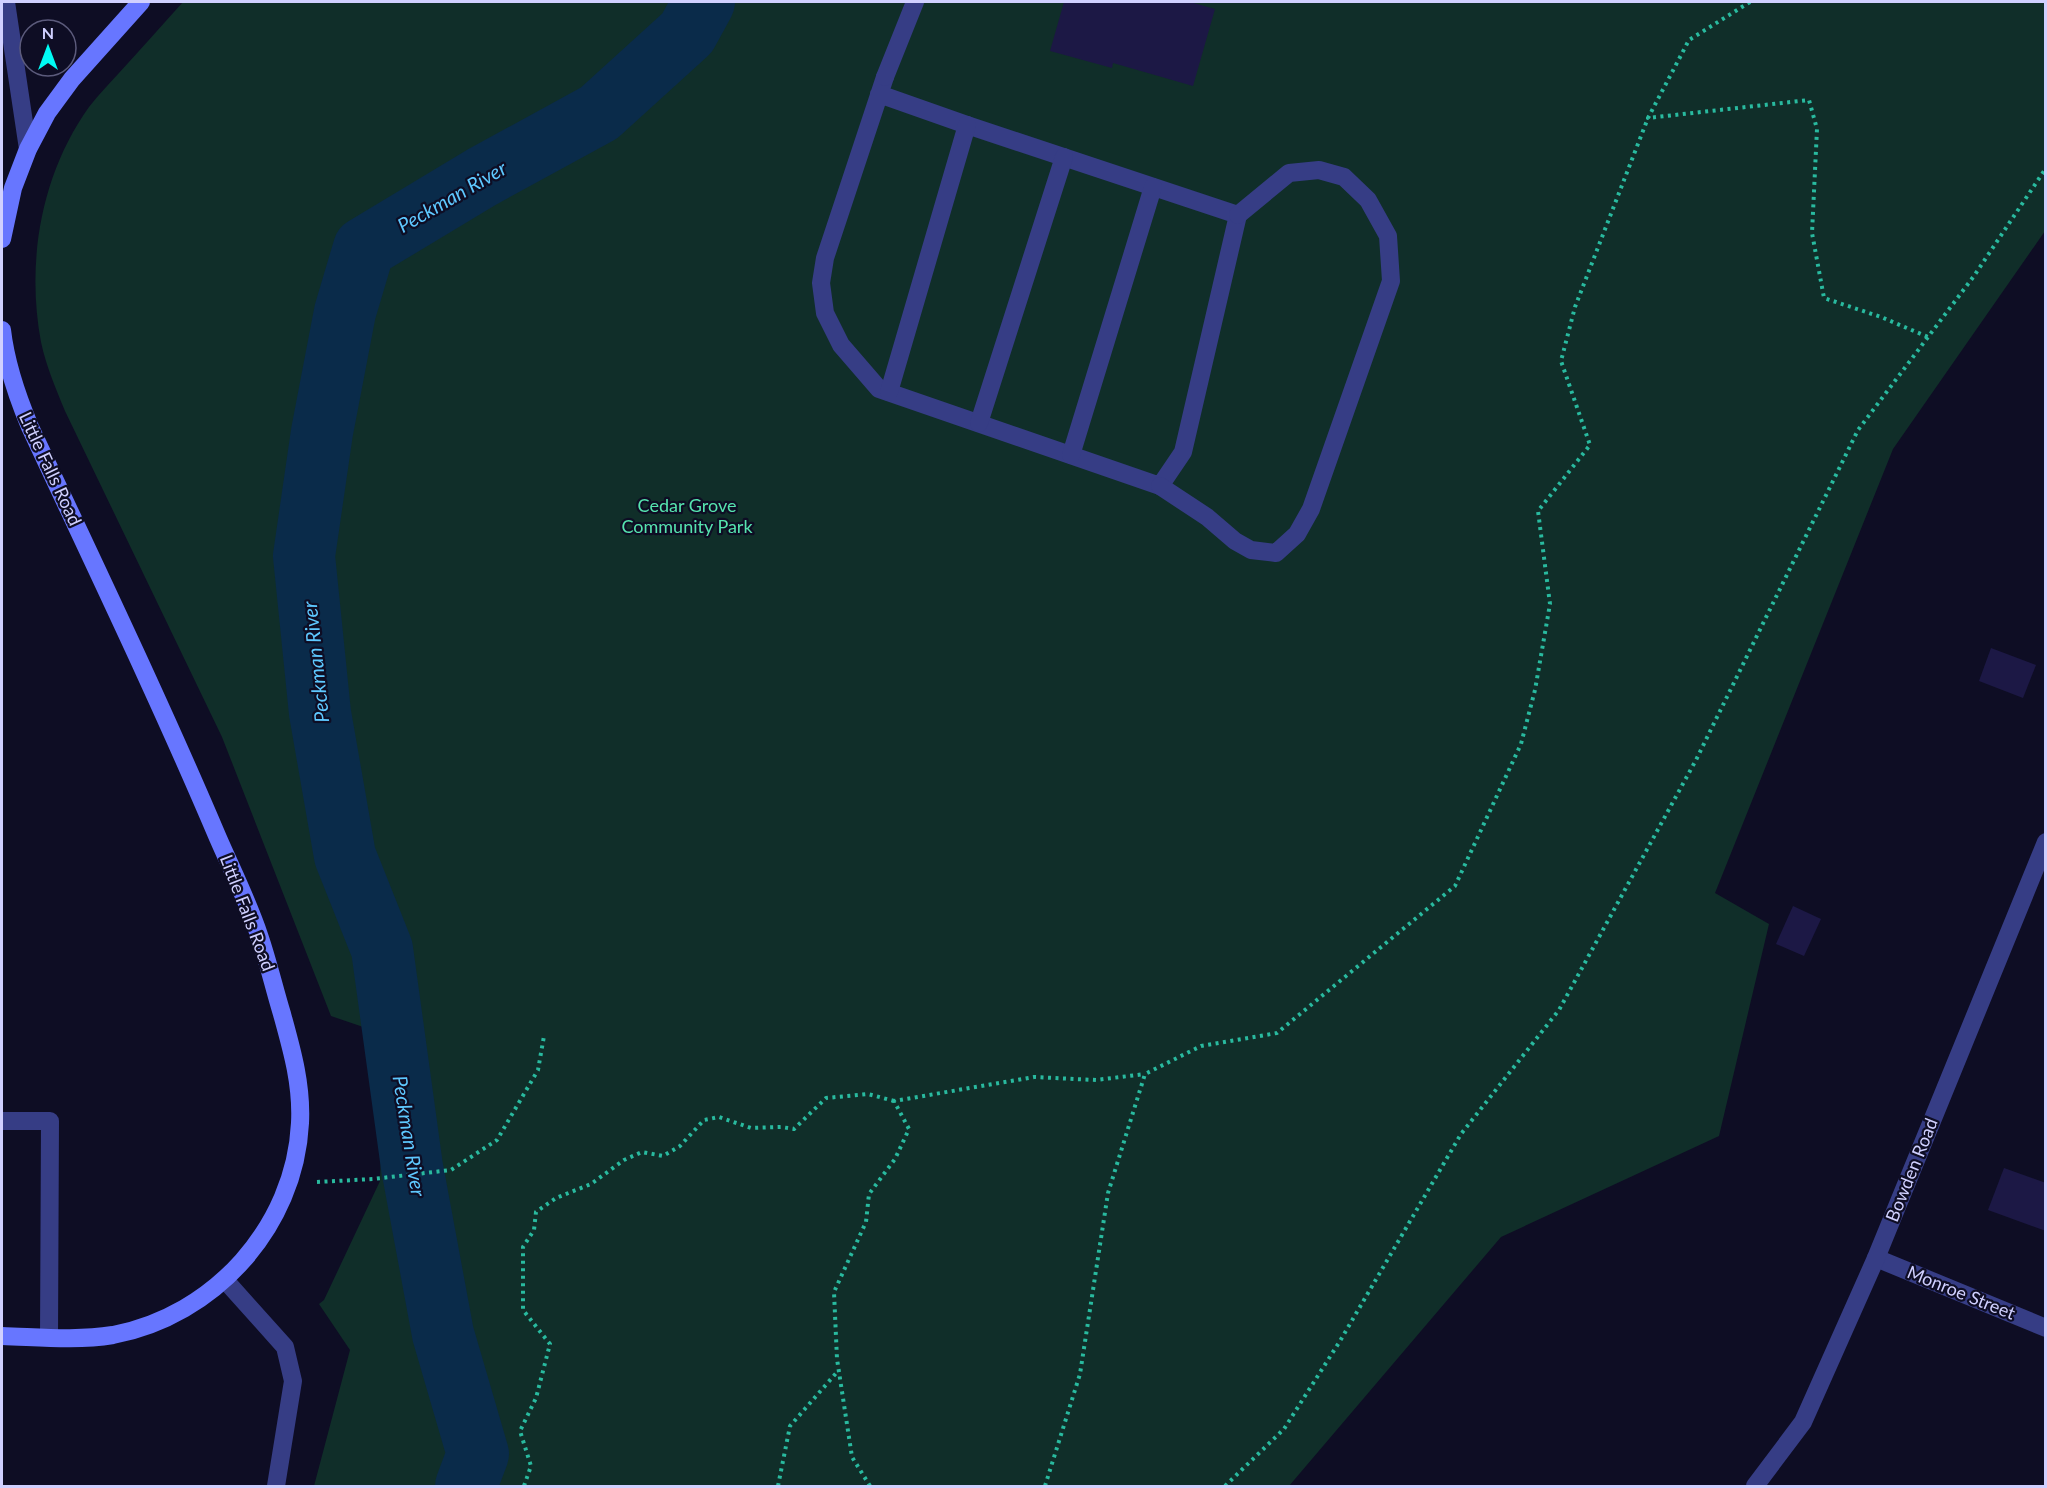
<svg xmlns="http://www.w3.org/2000/svg" width="2047" height="1488" font-family="Lato,sans-serif">
<rect width="100%" height="100%" fill="#0e0d24"/>
<!-- green -->
<path fill="#102e29" d="M183 2H2045V231L1893 449 1715 893 1769 924 1719 1136 1501 1237 1289 1486H314L350 1350 319 1304 324 1300 380 1181 384 1077 372 1030 331 1016 222 737 65 411C56 389 46 366 41 342 26 262 41 174 89 107 98 95 109 84 119 73 141 49 162 25 183 2Z"/>
<g fill="none" stroke-linecap="round" stroke-linejoin="round">
<!-- river -->
<polyline stroke="#0a2b4a" stroke-width="62" points="466,1486 478,1454 443,1334 412,1167 382,949 345,856 320,713 304,556 322,432 345,312 364,248 482,177 599,113 687,33 704,2"/>
</g>
<!-- building -->
<g fill="#1c1845">
<polygon points="1064,2 1190,2 1215,9 1193,86 1113,63 1112,68 1050,51"/>
<polygon points="1991,648 2036,665 2023,698 1979,681"/>
<polygon points="1793,906 1821,919 1804,956 1776,944"/>
<polygon points="2004,1168 2046,1183 2046,1231 1988,1210"/>
</g>
<g fill="none" stroke-linecap="round" stroke-linejoin="round">
<!-- path -->
<g stroke="#29ba9f" stroke-width="4" stroke-dasharray="3 4.5" stroke-linecap="butt">
<polyline points="1750,2 1689,40 1648,118 1809,100 1817,129 1812,233 1824,298 1881,317 1928,337"/>
<polyline points="317,1182 373,1179 451,1170 497,1140 538,1070 544,1036"/>
<polyline points="524,1486 531,1466 520,1431 536,1398 550,1344 523,1310 523,1247 534,1230 536,1212 556,1198 591,1184 624,1160 642,1152 663,1156 680,1146 704,1120 719,1117 751,1128 781,1127 794,1129 826,1098 868,1094 894,1101"/>
<polyline points="778,1486 790,1426 838,1371"/>
<polyline points="870,1486 852,1457 837,1359 834,1292 866,1222 869,1194 895,1159 909,1129 894,1101 1034,1077 1096,1080 1145,1074"/>
<polyline points="1045,1486 1080,1374 1108,1193 1145,1074 1201,1046 1277,1033 1455,886 1521,744 1535,690 1550,604 1538,511 1590,445 1561,361 1575,307 1648,118"/>
<polyline points="1225,1486 1284,1429 1340,1341 1461,1134 1559,1010 1696,760 1858,430 1974,276 2046,168"/>
</g>
<!-- lane -->
<g stroke="#363d85" stroke-width="18">
<polyline points="879,94 967,125 1238,215 1183,452 1160,486 879,389 841,345 825,313 821,283 825,258 885,77"/>
<polyline points="889,392 967,125"/>
<polyline points="979,423 1064,157"/>
<polyline points="1071,455 1153,187"/>
<polyline points="1160,486 1207,517 1235,541 1251,550 1276,553 1297,534 1311,509 1391,281 1388,236 1368,200 1344,177 1319,170 1289,173 1238,215"/>
<polyline points="2,1121 50,1121 49,1337"/>
<polyline points="225,1280 285,1347 293,1381 276,1486"/>
</g>
<!-- street -->
<g stroke="#363d85" stroke-width="18">
<polyline points="6,2 28,149"/>
<polyline points="885,77 915,2"/>
<polyline points="1876,1258 2046,1328"/>
<polyline points="1755,1486 1803,1422 1876,1258 2046,842"/>
</g>
<!-- secondary -->
<g stroke="#6776ff" stroke-width="18">
<polyline points="2,239 13,188 28,149 47,113 72,79 141,2"/>
<path d="M2 330C6 365 17 396 30 427 94 564 159 699 218 838 232 870 248 902 259 935 268 961 274 988 282 1014 292 1050 302 1085 300 1123 295 1227 214 1316 113 1335 76 1341 38 1337 2 1336"/>
</g>
</g>
<g text-anchor="middle" stroke-width="4.5" stroke-linejoin="round" paint-order="stroke">
<!-- street labels -->
<g font-size="18" fill="#d0d0ff" stroke="#0e0d24">
<text transform="translate(50 469) rotate(65)" y="6">Little Falls Road</text>
<text transform="translate(247 913) rotate(69)" y="6">Little Falls Road</text>
<text transform="translate(1912 1170) rotate(-68)" y="6">Bowden Road</text>
<text transform="translate(1961 1293) rotate(22)" y="6">Monroe Street</text>
</g>
<!-- park labels -->
<g font-size="18" fill="#56e4af" stroke="#0e0d24">
<text x="687" y="512">Cedar Grove<tspan x="687" dy="21">Community Park</tspan></text>
</g>
<!-- water labels -->
<g font-size="20" font-style="italic" fill="#5ec8ff" stroke="#0e0d24">
<text transform="translate(452 197) rotate(-30)" y="7">Peckman River</text>
<text transform="translate(316 662) rotate(-96)" y="7">Peckman River</text>
<text transform="translate(409 1136) rotate(81)" y="7">Peckman River</text>
</g>
</g>
<!-- border -->
<rect width="2047" height="1488" fill="none" stroke="#d0d0ff" stroke-width="6"/>
<!-- north arrow -->
<g transform="translate(48 48)"><circle r="28" fill="#0e0d24" stroke="#5c5b7c" stroke-width="1.5"/>
<path d="M0-4.5L10 22L0 15L-10 22Z" fill="#00fbf4"/>
<text y="-9" font-size="16" font-weight="bold" text-anchor="middle" fill="#d0d0ff">N</text>
</g>
</svg>
